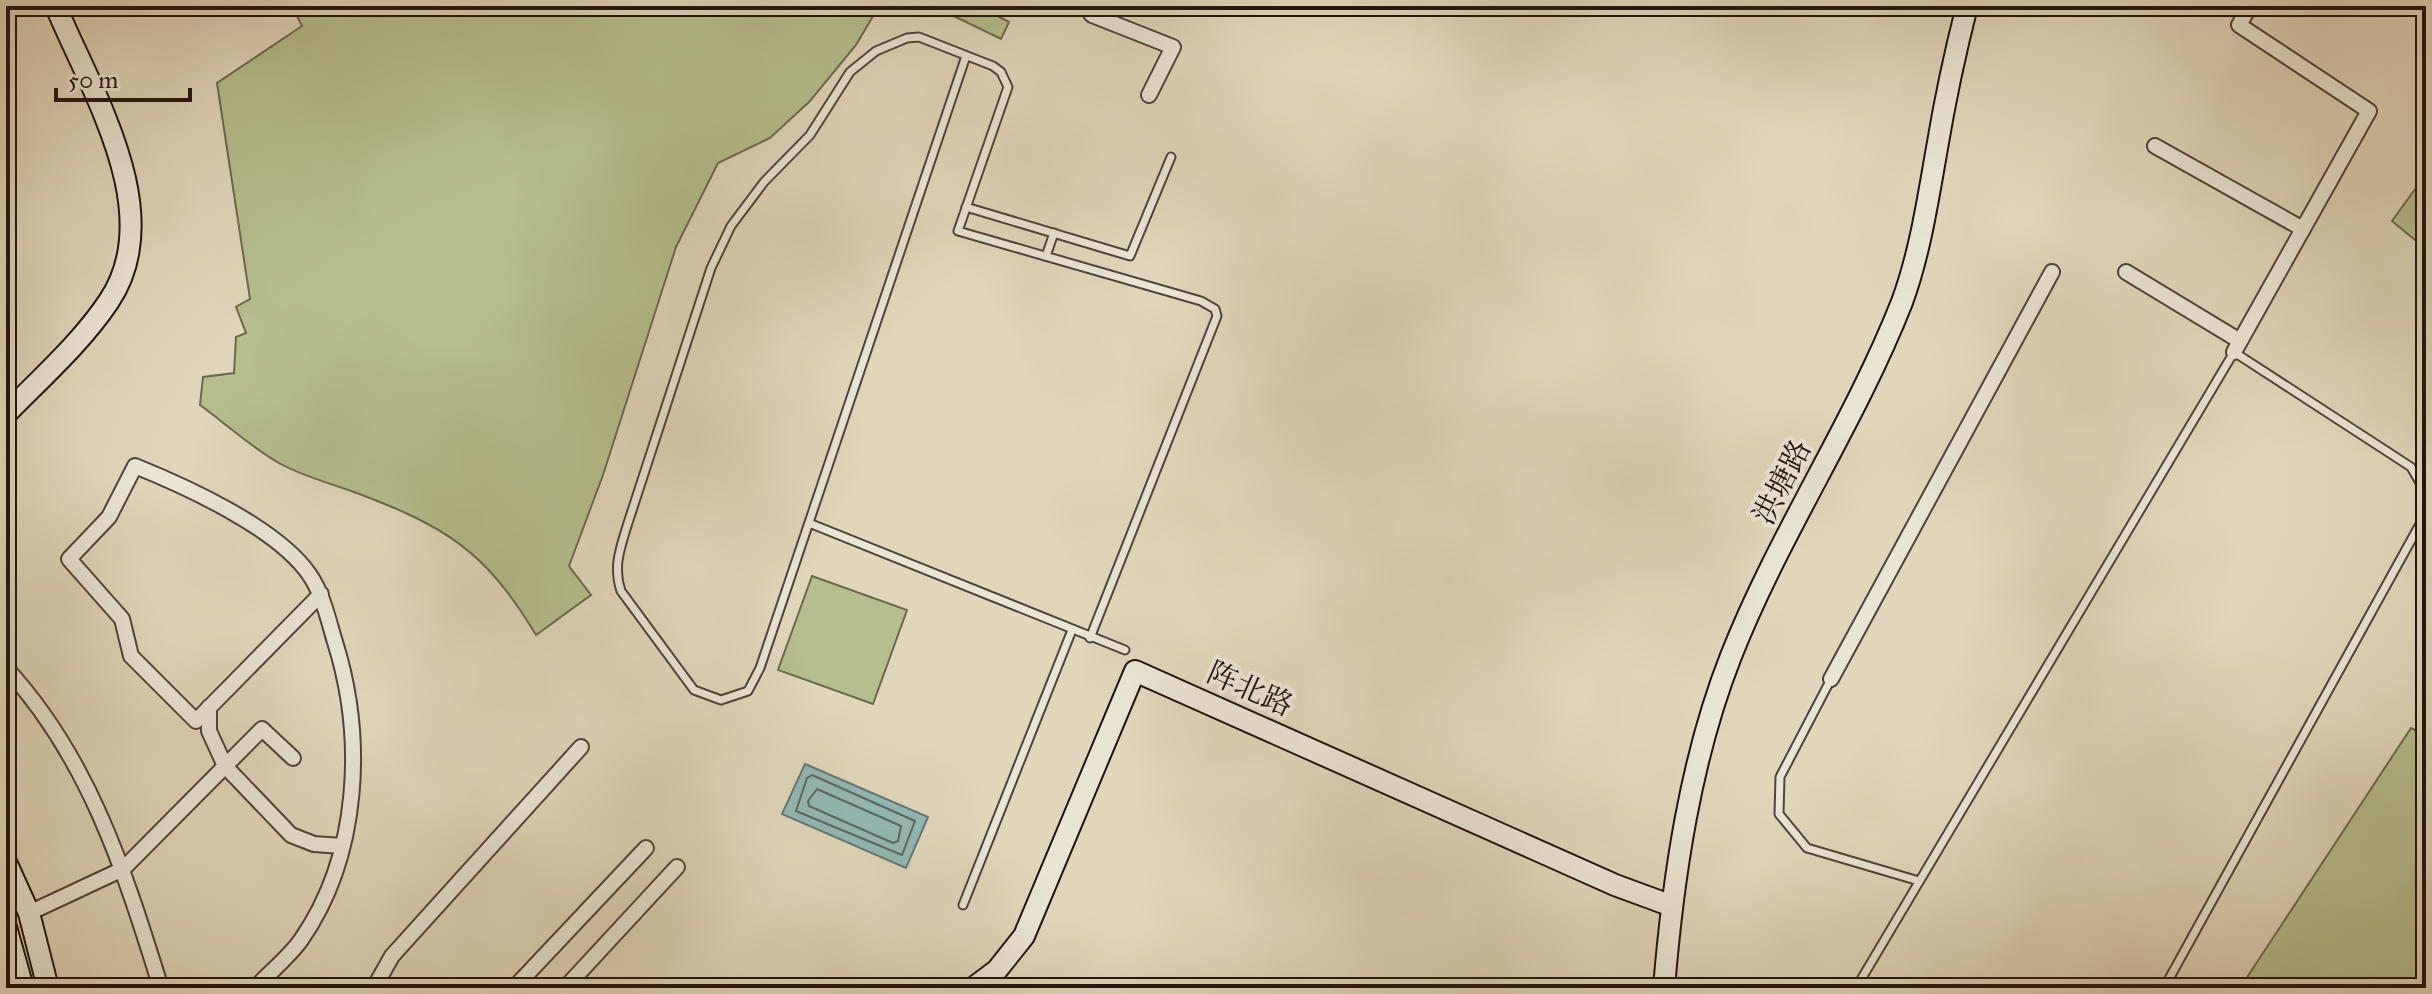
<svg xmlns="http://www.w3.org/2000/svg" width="2432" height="994" font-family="'IM FELL Great Primer','Noto Serif SC',serif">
<rect width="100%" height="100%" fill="#dfd6bc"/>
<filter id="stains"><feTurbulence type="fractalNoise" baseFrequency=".0025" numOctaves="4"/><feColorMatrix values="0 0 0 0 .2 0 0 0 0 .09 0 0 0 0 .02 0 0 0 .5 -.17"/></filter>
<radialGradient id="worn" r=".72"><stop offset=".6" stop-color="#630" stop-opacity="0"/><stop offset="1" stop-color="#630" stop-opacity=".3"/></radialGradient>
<!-- green -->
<g fill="#b6bd8e" stroke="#6c684e" stroke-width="2">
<path d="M292 6H879L856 45 810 101 770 138 718 163 676 247 603 475 569 566 591 595 536 635C485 550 445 526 354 492 329 483 302 476 279 463 251 447 226 424 200 405L203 377 234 373 236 337 246 333 236 307 250 299 217 83 302 26Z"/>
<polygon points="933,6 979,6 1009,22 1001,39"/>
<polygon points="2426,174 2426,249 2392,221"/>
<polygon points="812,576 907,610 873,704 778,670"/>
<polygon points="2411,728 2426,736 2426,988 2240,988"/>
</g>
<!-- water -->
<polygon fill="#93b9b4" stroke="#657772" stroke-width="2" points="805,764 928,817 906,868 782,814"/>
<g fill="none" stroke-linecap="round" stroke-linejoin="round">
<!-- shore -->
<g stroke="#5a6662" stroke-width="2">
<polygon points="812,775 915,821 902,855 796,811 807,778"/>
<polygon points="817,789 901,826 898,841 893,843 809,806 808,801"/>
</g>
<defs>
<g id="lane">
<path d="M966 56 760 668 748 691 721 700 694 690 621 591C613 567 620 549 627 526L711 268 731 226 764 182 810 135 850 72 876 51 907 38 919 37 993 66 1001 72 1008 87 958 231 1201 301 1215 309 1217 316 1090 638"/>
<polyline points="966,207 1130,256 1171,157"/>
<polyline points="1046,256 1054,233"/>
<polyline points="809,523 1125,650"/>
<polyline points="1831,679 1780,777 1779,814 1807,848 1919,881"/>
<polyline points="963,905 1072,630"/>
<polyline points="1856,988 2234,352 2411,467 2423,488 2425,515 2164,988"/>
</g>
<g id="street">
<polyline points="1085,6 1092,15 1173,47 1149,95"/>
<polyline points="2155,146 2303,229"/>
<polyline points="2126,272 2240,341"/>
<polyline points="2234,352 2369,111 2239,25 2250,6"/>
<path d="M6 668C90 759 125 873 161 988"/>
<polyline points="1831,679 2052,272"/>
<polyline points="209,707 209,731 225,766 291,835 314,844 342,846"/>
<polyline points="29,913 123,869 262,729 293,758"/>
<path d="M255 988C270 972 288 958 301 940 360 855 365 738 335 642 328 619 323 594 309 574 277 528 187 487 135 466L109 517 69 559 122 619 131 656 196 721 321 594"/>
<polyline points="374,988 392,956 581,747"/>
<polyline points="514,988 646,848"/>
<polyline points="565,988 677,867"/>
</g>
<g id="secondary">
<path d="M6 414C41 378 81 343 109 301 168 213 92 93 57 9"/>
<polyline points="6,862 29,913 48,988"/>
<polyline points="6,927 23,988"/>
<polyline points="973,988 997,970 1024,936 1135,671 1615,885 1672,906"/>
<path d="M1664 988C1673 878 1690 760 1731 656 1779 534 1854 424 1902 302 1920 253 1928 199 1937 148 1945 100 1955 53 1967 6"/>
</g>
</defs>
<!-- lane casing -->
<use href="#lane" stroke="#50443a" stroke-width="11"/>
<!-- street casing -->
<use href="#street" stroke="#50443a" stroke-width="18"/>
<!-- secondary casing -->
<use href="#secondary" stroke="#21140f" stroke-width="24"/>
<!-- lane -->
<use href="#lane" stroke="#eae4d3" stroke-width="7"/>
<!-- street -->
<use href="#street" stroke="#eae4d3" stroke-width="14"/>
<!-- secondary -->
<use href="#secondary" stroke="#eae4d3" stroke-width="20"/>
</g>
<g text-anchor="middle" stroke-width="8" stroke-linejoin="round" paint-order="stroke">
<!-- street labels -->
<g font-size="30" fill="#21140f" stroke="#eae4d3">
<text transform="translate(1782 482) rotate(-63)" y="10">洪塘路</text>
<text transform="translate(1250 689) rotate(24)" y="10">阵北路</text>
</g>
</g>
<!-- margin -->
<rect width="2432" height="994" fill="none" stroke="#dfd6bc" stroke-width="32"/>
<rect x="8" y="8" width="2416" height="978" fill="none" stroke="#21140f" stroke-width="4"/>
<rect x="16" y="16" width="2400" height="962" fill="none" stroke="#21140f" stroke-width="2"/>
<!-- scale -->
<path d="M56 88v12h134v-12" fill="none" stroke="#21140f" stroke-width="4"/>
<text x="68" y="88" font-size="24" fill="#21140f" stroke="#eae4d3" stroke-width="6" paint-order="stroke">50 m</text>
<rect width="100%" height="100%" filter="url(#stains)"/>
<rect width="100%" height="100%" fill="url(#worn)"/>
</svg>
